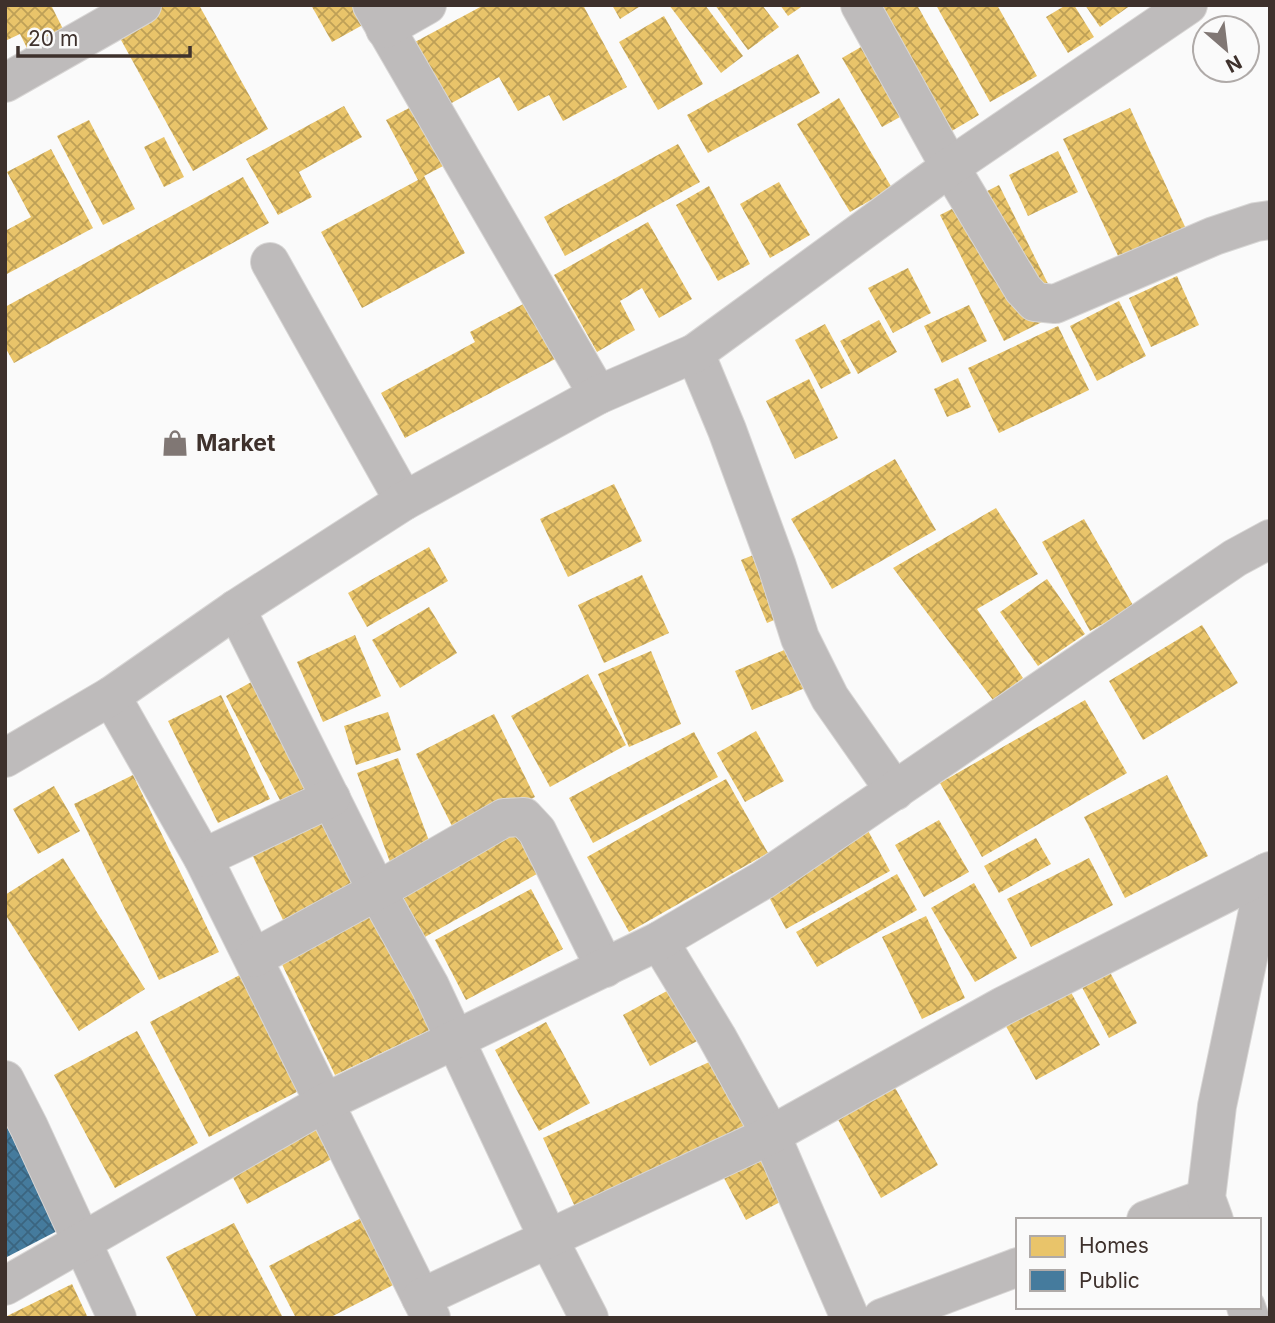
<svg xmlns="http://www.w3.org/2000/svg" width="1275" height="1323" font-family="Inter,sans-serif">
<defs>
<pattern id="homes-cross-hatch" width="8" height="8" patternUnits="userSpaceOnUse" patternTransform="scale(1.75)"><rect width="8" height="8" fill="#e9c46a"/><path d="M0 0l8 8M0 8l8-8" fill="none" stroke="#bea057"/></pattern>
<pattern id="public-cross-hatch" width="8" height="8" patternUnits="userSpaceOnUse" patternTransform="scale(1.75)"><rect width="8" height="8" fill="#457b9d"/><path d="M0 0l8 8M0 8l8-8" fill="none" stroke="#3b6580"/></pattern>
</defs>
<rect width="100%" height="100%" fill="#fafafa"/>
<!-- homes -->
<g fill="url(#homes-cross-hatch)">
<polygon points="5,5 51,5 65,33 29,52 20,34 5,41"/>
<polygon points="158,5 199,5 268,129 193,171 115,29"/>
<polygon points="311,5 359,5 368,22 332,42"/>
<polygon points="484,5 583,5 627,87 563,121 549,95 518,111 499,77 448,105 415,42"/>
<polygon points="612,5 642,5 620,19"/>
<polygon points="669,5 705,5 743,56 721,73"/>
<polygon points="715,5 762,5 779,27 748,50"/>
<polygon points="780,5 804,5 788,16"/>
<polygon points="886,5 917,5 979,115 950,132 880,9"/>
<polygon points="936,5 997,5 1037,76 990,102"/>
<polygon points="1066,5 1074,5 1094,37 1068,53 1046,17"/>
<polygon points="1085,5 1131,5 1100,27"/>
<polygon points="664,16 703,84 658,110 619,42"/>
<polygon points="868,43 909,112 882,127 842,58"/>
<polygon points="798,54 820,93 708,153 687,115"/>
<polygon points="839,98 892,188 850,212 797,124"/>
<polygon points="344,106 362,137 299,172 312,197 278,215 246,159"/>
<polygon points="413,106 445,165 424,176 465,253 362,308 321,232 418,180 386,120"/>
<polygon points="1130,108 1187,231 1121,262 1063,139"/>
<polygon points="89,120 135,209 103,225 57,136"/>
<polygon points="164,137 184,177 164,187 144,147"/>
<polygon points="678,144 700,182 565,256 544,217"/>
<polygon points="51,149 93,228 5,275 5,231 31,217 7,172"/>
<polygon points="1058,151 1078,192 1028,216 1009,175"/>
<polygon points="243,177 269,223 14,363 5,347 5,307"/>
<polygon points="779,182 810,235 770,258 740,204"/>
<polygon points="999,185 1062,312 1004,341 940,215"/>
<polygon points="709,186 750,264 718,281 676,205"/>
<polygon points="648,222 692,299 659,318 642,288 620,301 635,330 597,352 554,275"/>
<polygon points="908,268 931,313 893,333 868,288"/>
<polygon points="1177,276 1199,325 1151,347 1129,298"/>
<polygon points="529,301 559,357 405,438 381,393 475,342 470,332"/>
<polygon points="1119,301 1146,356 1097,381 1070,326"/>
<polygon points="969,305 987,341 942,363 924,326"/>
<polygon points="879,320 897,352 858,374 840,341"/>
<polygon points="825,324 851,373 821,389 795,340"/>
<polygon points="1058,326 1089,390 999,433 968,368"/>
<polygon points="958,378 971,407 947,417 934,389"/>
<polygon points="809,379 838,438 795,459 766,401"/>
<polygon points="895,459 936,530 832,589 791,519"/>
<polygon points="614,484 642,541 568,577 540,519"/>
<polygon points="996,508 1038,574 977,609 1023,678 993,700 893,568"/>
<polygon points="1084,519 1134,607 1090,631 1042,542"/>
<polygon points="776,546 801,609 767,623 741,560"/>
<polygon points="429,547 448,581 367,627 348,593"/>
<polygon points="642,575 669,633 604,663 578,605"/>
<polygon points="1047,579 1085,634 1038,666 1000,612"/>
<polygon points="429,607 457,653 400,688 372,640"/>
<polygon points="1202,625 1238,683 1143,740 1109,681"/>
<polygon points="355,635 381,696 323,722 297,662"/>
<polygon points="810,639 827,679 752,710 735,671"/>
<polygon points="651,651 681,724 629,747 598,674"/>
<polygon points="275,669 332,778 282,804 226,696"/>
<polygon points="588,674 626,745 550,787 511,716"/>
<polygon points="221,695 270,799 218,823 168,721"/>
<polygon points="1085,700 1127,773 982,857 940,783"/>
<polygon points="388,712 401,750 356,765 344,726"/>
<polygon points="494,714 535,797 457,836 416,754"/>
<polygon points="756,731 784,781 745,802 717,753"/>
<polygon points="694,732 718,777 593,843 569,798"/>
<polygon points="398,758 431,846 390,862 357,773"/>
<polygon points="133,775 219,952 159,980 74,804"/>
<polygon points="1167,775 1208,856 1125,898 1084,817"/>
<polygon points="726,779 768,853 629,932 587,857"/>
<polygon points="54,786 80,831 38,854 13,809"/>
<polygon points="338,787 379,873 283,920 242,833"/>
<polygon points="535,817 560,861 425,937 401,894"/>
<polygon points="939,820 969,872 924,897 895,845"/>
<polygon points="866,827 890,871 786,929 762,884"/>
<polygon points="1036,838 1051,864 999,893 984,866"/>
<polygon points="63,858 145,989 79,1031 5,914 5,895"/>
<polygon points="1089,858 1113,905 1031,947 1007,899"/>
<polygon points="897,874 917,910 817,967 796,932"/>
<polygon points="974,883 1017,958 975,982 931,908"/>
<polygon points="531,889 563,949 466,1000 435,940"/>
<polygon points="396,900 453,1019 335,1075 278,956"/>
<polygon points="926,916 965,998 922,1019 882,937"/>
<polygon points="1104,961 1137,1023 1109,1038 1076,976"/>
<polygon points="259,965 318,1081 209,1137 150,1022"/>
<polygon points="1062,976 1100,1045 1036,1080 998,1012"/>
<polygon points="676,986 703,1038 650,1066 623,1015"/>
<polygon points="546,1022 590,1103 539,1131 495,1050"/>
<polygon points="137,1031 198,1143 115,1188 54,1075"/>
<polygon points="718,1058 752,1132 577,1211 543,1138"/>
<polygon points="893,1084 938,1165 881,1198 836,1116"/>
<polygon points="317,1103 343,1153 247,1204 220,1153"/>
<polygon points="762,1158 784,1200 746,1220 724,1178"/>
<polygon points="365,1216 399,1282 329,1318 296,1318 269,1266"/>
<polygon points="234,1223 283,1318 197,1318 166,1257"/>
<polygon points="72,1284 88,1318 5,1318 5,1317"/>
</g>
<!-- public -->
<polygon fill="url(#public-cross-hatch)" points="5,1123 59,1230 5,1258"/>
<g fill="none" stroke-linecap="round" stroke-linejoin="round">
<defs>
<g id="minor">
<polyline points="372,5 598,395"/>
<polyline points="860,5 950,167 1023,289 1035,302 1055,304 1214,236 1256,222 1270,220"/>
<polyline points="385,29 427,5"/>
<polyline points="5,83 142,5"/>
<polyline points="270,262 404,501"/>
<polyline points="695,353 727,430 777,566 800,638 830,698 895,791"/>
<polyline points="236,609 377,891 430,986 549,1240 589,1318"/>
<polyline points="111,696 203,858 431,1318"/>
<polyline points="5,758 111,696 236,609 404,501 598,395 695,353 950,167 1188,5"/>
<polyline points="203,858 331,798"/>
<polyline points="659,941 717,1037 771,1135 850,1318"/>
<polyline points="254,958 377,891 504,818 524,817 537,831 605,968"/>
<polyline points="5,1080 29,1127 117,1318"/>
<polyline points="1146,1220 1206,1198"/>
<polyline points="1214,1220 1206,1198 1217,1106 1266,873"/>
<polyline points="5,1286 324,1103 659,941 763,880 1235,558 1270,539"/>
<polyline points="421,1298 771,1135 1003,1006 1270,871"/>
<polyline points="1246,1307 1250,1318"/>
<polyline points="882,1318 1018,1267"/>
</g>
</defs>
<!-- minor casing -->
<use href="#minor" stroke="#d8d6d5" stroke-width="40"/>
<!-- minor -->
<use href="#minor" stroke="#bebbbb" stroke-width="38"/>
</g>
<!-- icons -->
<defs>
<symbol id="shop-bare" viewBox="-9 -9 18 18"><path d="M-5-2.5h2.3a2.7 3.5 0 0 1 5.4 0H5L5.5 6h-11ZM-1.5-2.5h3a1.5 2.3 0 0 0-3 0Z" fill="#807774" stroke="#fafafa" stroke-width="2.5" paint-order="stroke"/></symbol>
</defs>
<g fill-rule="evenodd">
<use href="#shop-bare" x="156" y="424" width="38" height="38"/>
</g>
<g text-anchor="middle" stroke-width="7" stroke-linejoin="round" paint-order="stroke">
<!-- poi labels -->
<g font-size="23" font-weight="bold" fill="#3e312c" stroke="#fafafa" text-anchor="start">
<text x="196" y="451">Market</text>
</g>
</g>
<!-- border -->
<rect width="1275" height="1323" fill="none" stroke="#3e312c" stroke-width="14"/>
<!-- legend -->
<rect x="1016" y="1218" width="245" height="91" fill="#fafafa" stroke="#afaaa8" stroke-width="2"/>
<rect x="1030" y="1236" width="35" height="21" fill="#e9c46a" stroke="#afaaa8" stroke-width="2"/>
<text x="1079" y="1253" font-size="21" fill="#3e312c">Homes</text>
<rect x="1030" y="1270" width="35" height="21" fill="#457b9d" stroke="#afaaa8" stroke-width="2"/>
<text x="1079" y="1288" font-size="21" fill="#3e312c">Public</text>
<!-- north arrow -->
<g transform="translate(1226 49) rotate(152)"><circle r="33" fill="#fafafa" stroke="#afaaa8" stroke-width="2"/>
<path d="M0-5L12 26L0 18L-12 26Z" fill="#807774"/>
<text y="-10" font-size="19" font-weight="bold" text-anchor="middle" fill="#3e312c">N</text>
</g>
<!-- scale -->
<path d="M18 46v10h172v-10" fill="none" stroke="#3e312c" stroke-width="3.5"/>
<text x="28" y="46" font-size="21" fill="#3e312c" stroke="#fafafa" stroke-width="5" paint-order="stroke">20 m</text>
</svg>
